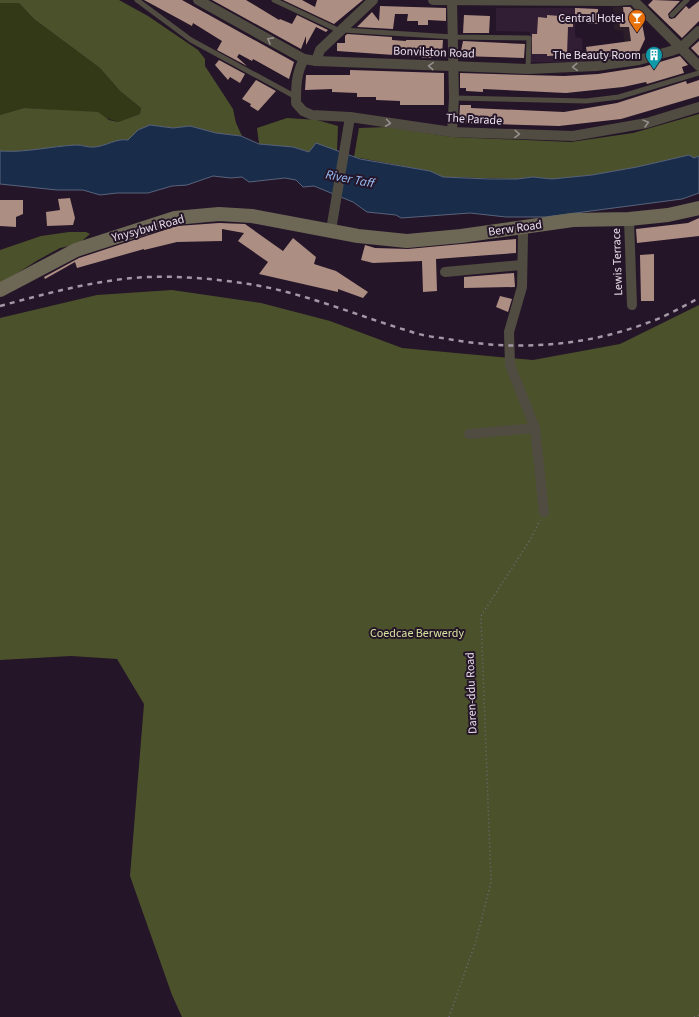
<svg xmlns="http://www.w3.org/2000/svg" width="699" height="1017" font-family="'Source Sans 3',sans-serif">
<rect width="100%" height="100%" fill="#251528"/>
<!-- commercial -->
<polygon fill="#2c1e29" points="631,6 641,17 645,39 639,52 631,53 627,57 623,31 614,30 613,7"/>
<!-- built -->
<polygon fill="#311d34" points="496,8 575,8 575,37 582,38 583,62 530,62 530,32 496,31"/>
<!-- green -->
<polygon fill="#333916" points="0,3 19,3 34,19 100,68 120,91 141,108 140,114 118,122 103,117 55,110 24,108 0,115"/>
<!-- forest -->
<g fill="#4b522b">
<path d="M0 0H119L148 16 198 50 205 59V66L233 109 236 123 242 136 216 133 190 126 174 128 150 125 138 130 128 140C117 138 106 146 95 147 89 148 83 145 77 145 51 146 26 153 0 151V115L24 108 98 112 109 120 118 122 140 114 141 108 120 91 100 68 34 19 19 3H0Z"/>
<polygon points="699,114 699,156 694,158 689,155 637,167 592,175 552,179 533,177 517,179 443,177 430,171 354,157 359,128 388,127 452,137 571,142 633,133"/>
<polygon points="287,118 317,120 338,126 337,151 316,144 309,152 293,147 259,144 257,128"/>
<polygon points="69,232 86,232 90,234 78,244 60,248 38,260 0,284 0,250 41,236"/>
<polygon points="172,290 261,303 330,321 402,348 533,360 620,344 699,305 699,1017 182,1017 172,995 130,876 144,704 117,659 71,656 0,660 0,318 97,295"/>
</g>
<!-- water -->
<path fill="#192d4b" stroke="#58637b" d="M150 125 173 128 190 126 216 133 241 136 259 144 293 147 309 152 316 143 360 159 430 171 443 177 489 179H517L533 177 552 179 592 175 637 167 689 155 694 158 699 156V193L682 199 545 217H506L470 213 401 218 396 215 367 212 353 202 314 186 303 187 296 180 285 178 249 182 242 177 231 178 213 176 187 185 172 186 148 193H117L100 195 83 190H57L0 184V151C26 153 51 146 77 145 83 145 89 148 95 147 106 146 117 138 128 140L138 130Z"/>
<!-- building -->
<g fill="#ad8e83">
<polygon points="144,0 182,0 294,62 289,79 253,59 252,61 239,54 237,57 247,66 217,50 222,41 193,23 192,26"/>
<polygon points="212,0 246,0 279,20 280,19 292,24 297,15 328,30 326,32 316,27 306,45 306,36 301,49"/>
<polygon points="283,0 302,0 315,7 317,0 363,0 334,24"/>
<polygon points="653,0 680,1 668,14 669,18 671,19 675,18 686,6 689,9 699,1 699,21 682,38 648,5"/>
<polygon points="380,6 446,8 446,21 428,20 428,25 418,25 418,21 407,21 408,14 395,14 393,29 357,27 372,12 379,21"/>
<polygon points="623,7 630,7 641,18 645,39 639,52 588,60 586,47 631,41 629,27 620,27 619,17 624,16"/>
<polygon points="575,8 598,9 598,24 588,24 588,17 575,17"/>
<polygon points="464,15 490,16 489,33 463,33"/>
<polygon points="547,15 573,17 573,27 568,27 567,55 547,56 547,54 532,54 532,34 537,34 538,17 547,18"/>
<polygon points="347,34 392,37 392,40 406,41 406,40 443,40 442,55 432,54 432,58 422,58 422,57 337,51 337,43 345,43 345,36"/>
<polygon points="463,41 525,44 524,58 460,56"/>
<polygon points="699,41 699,56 691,48"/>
<polygon points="680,56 688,65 682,67 684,73 647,84 646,82 623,87 566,93 483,89 483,92 466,91 466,88 460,88 460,73 564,76 598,74 643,67"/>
<polygon points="219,60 245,74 240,83 230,77 228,80 215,65"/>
<polygon points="350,70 444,73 444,105 400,105 400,101 376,100 376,97 357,97 357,93 332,92 332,89 305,90 306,75 350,75"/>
<polygon points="256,80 276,91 258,111 250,106 251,104 242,99"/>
<polygon points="699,80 699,96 621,119 559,126 459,123 460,105 471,105 471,108 564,112 617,103 686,81 687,84"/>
<polygon points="70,198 75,218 73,225 47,226 46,212 60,210 58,199"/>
<polygon points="0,200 23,200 23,214 16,217 16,227 0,226"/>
<polygon points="699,218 699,236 637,243 636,229 688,223"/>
<polygon points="219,223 245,224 283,251 293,238 316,257 314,264 336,271 368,292 363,298 338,289 338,292 259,274 268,262 238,241 244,233 222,229 222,241 177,242 144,250 144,249 77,268 75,262 45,279 44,277 79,258 177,226"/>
<polygon points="516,239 516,253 436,259 437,291 423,292 422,261 373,263 361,260 365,245 375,248 408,249"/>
<polygon points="654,254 654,301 641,301 640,255"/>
<polygon points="514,273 515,287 464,288 464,277"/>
<polygon points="500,296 512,299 508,312 496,307"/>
</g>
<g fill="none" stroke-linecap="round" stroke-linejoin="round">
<!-- path -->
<g stroke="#756778" stroke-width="1.5" stroke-dasharray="1 3" stroke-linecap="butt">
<polyline points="449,1017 476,941 491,882 481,616 530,540 540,520"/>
<polyline points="694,1017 699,1015"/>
</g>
<!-- lane -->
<g stroke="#504c41" stroke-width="5">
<polyline points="137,0 191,40 296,97"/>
<polyline points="274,0 340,31"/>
<polyline points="672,15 687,0"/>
<polyline points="343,30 453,37 529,38 528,69"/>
<polyline points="454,98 586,101 619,97 699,73"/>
</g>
<!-- street -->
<g stroke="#504c41" stroke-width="10">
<polyline points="198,0 304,59 316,61 528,69 596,66 639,60 671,51 682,47 699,31"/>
<polyline points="433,0 617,1 631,0"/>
<polyline points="452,0 454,98 452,132"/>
<polyline points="633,0 699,66"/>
<path d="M304 59C296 74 296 86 296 103L303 111 312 115 350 117 452 132 573 136 647 123 699 107"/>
<polyline points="316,61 320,50 373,0"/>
<polyline points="629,219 632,305"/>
<polyline points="520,227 523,235 522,287 509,332 510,365 535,428 544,512"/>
<polyline points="331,230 350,117"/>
<polyline points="445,272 521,265"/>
<polyline points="469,434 535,428"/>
</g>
<!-- secondary -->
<polyline stroke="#6d6856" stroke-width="14" points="0,290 76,250 175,218 219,214 252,216 358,236 407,241 461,236 573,220 629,219 668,215 699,208"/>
<!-- rail -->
<path stroke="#a498a6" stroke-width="2.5" stroke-dasharray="5 5" stroke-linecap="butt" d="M0 306C41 295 81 284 123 279 164 274 209 278 249 284 305 293 358 316 412 332 423 336 436 337 448 339 514 351 583 347 647 323 665 317 682 307 699 298"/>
</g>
<!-- one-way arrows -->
<defs><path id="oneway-chevron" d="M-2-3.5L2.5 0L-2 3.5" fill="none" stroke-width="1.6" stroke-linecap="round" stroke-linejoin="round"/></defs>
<g stroke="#968f8e">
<use href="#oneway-chevron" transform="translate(270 40) rotate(-151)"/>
<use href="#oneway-chevron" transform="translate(431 66) rotate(-178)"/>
<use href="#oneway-chevron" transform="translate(575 67) rotate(177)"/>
<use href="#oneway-chevron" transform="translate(388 123) rotate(8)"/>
<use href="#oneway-chevron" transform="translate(646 123) rotate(-15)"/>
<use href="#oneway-chevron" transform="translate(517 134) rotate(2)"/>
</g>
<!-- icons -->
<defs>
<symbol id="bar-pin" viewBox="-11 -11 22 30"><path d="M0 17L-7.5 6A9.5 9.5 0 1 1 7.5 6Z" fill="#e8710a" stroke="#251528"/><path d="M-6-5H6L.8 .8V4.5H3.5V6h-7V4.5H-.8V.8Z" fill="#fff"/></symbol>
<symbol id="building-pin" viewBox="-11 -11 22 30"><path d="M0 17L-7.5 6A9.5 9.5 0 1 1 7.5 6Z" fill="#0f9aa8" stroke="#251528"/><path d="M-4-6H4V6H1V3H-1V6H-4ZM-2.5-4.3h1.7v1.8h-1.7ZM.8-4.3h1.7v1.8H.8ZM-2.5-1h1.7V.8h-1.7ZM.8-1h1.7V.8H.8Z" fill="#fff"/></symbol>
</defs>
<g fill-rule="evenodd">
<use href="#bar-pin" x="627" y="8" width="20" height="27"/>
<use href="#building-pin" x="644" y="45" width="20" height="27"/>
</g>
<g text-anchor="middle" stroke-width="4" stroke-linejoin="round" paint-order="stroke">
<!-- poi labels -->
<g font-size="12" fill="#ebe0ec" stroke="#251528" text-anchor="end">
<text x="624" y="22">Central Hotel</text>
<text x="641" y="59">The Beauty Room</text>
</g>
<!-- street labels -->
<g font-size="12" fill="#ebe0ec" stroke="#251528">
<text transform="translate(434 52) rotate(2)" y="4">Bonvilston Road</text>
<text transform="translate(474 119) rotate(3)" y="4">The Parade</text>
<text transform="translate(148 228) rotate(-15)" y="4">Ynysybwl Road</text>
<text transform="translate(515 228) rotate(-8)" y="4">Berw Road</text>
<text transform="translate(617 262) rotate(-92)" y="4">Lewis Terrace</text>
<text transform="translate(471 693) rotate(-92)" y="4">Daren-ddu Road</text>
</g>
<!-- park labels -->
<g font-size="12" fill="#d5e49f" stroke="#251528">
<text x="417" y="637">Coedcae Berwerdy</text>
</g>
<!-- water labels -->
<g font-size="13" font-style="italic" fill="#9ac1f9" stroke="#251528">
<text transform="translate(350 178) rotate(11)" y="5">River Taff</text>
</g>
</g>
</svg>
